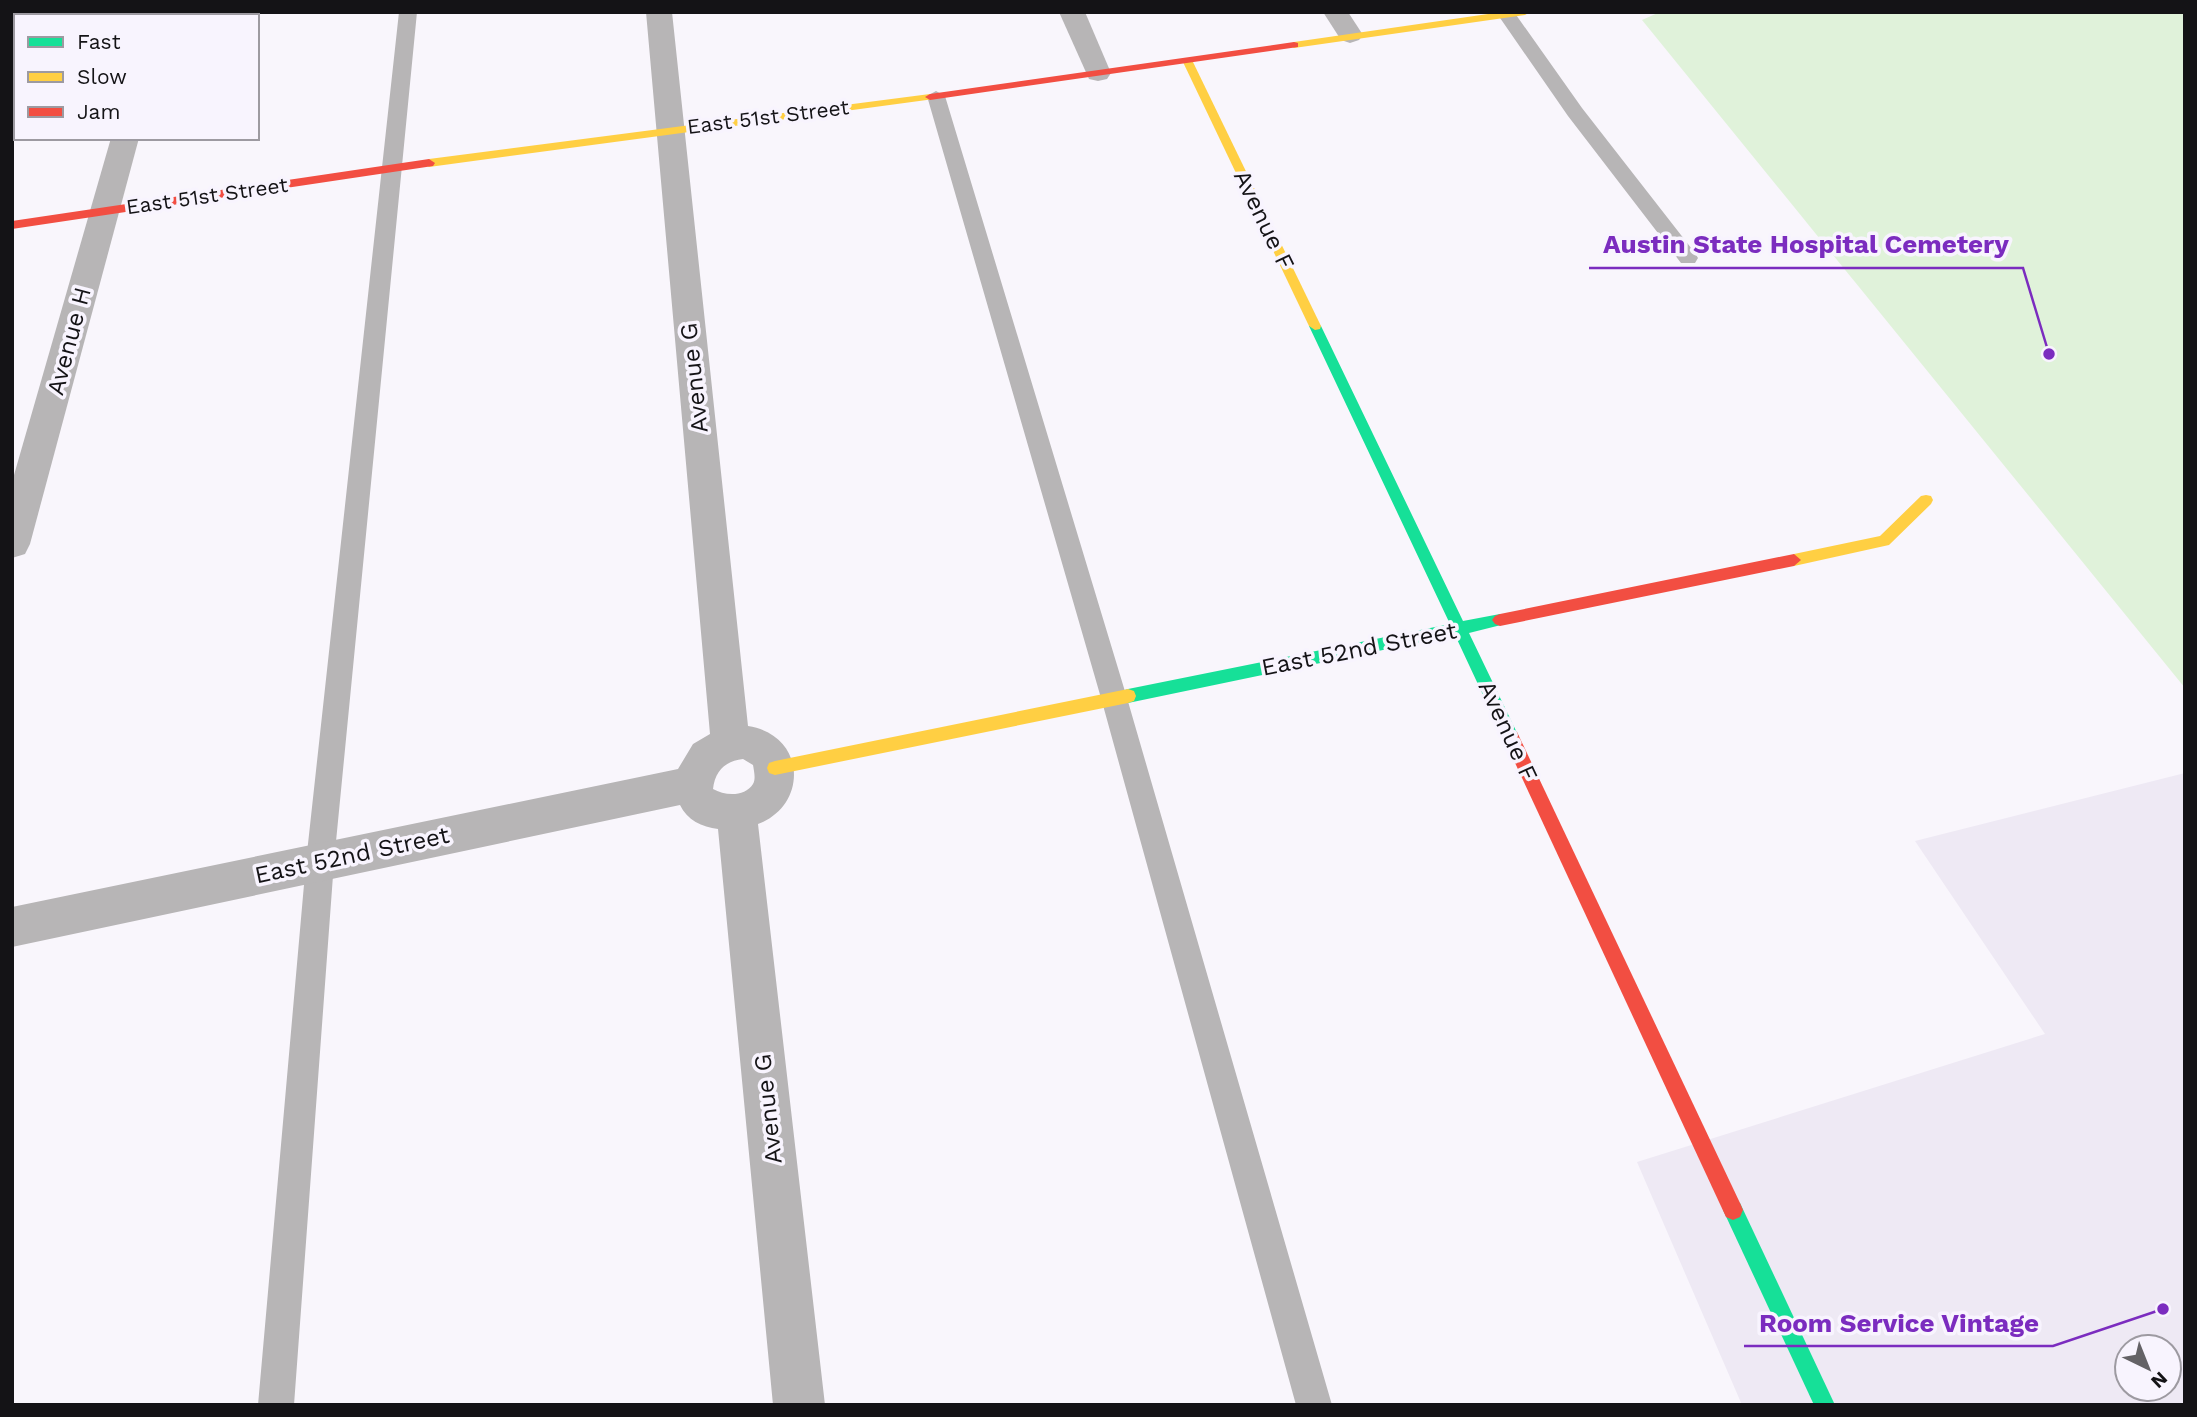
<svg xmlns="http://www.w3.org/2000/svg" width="2197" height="1417" font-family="'Work Sans',sans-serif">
<rect width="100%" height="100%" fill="#f9f6fc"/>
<!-- built -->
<path fill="#eee9f4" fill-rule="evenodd" d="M2185 773V1405H1742L1637 1162 2045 1034 1915 841ZM2127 1347H2169V1389H2127Z"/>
<!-- green -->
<polygon fill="#e0f2da" points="1660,12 2185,12 2185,688 1642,20"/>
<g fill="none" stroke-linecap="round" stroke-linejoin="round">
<!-- lane -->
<g fill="#b7b5b6" fill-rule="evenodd">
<polygon points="399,12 417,12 334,862 294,1405 258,1405 306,862"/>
<polygon points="1500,12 1514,12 1582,108 1695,253 1698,258 1695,263 1681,263 1568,116 1498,15"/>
<polygon points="936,91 945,96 1127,698 1332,1405 1296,1405 1101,698 927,96"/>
</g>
<!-- street -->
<g fill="#b7b5b6" fill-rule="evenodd">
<polygon points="149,12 175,12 174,16 148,16"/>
<path d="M646 12H672L748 726C807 735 808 806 758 824L825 1405H773L718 829C702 827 687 820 680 805L12 947V907L678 769 693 744 710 734ZM743 759 753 765C754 771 756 779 753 784 745 797 725 796 713 789 715 771 725 761 743 759Z"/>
<polygon points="1059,12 1085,12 1111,73 1107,79 1098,81 1089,79"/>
<polygon points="1323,12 1348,12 1363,35 1359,40 1350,43 1341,40"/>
<polygon points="111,138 139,138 30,544 25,554 12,558 12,482"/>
</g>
<!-- fast -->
<g fill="#16e098" fill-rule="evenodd">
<polygon points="1315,322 1321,326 1463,621 1500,614 1505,616 1508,620 1505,624 1469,633 1519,737 1517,742 1511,744 1505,742 1455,635 1128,703 1122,701 1120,696 1122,691 1128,689 1450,624 1309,326"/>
<polygon points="1733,1200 1740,1203 1835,1405 1814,1405 1723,1210 1726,1203"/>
</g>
<!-- slow -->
<g fill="#ffcf43" fill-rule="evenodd">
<polygon points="1502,12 1530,12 1525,15 1294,48 1289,45 1294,42"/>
<polygon points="1183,58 1192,60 1321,326 1320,329 1315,330 1309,326 1182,60"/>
<polygon points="930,94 934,95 934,99 429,167 423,163 429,159"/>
<polygon points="1926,495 1931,496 1933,500 1931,504 1889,545 1794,566 1787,560 1794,554 1880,536 1921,496"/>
<polygon points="1128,689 1134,691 1136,696 1134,701 1128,703 775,775 769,773 767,768 769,763 775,761"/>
</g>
<!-- jam -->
<g fill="#f24e42" fill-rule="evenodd">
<polygon points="1294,42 1298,43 1298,47 930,100 925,97 930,94"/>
<polygon points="429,159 435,163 433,166 12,229 12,221"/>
<polygon points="1794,554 1801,560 1794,566 1500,626 1495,624 1492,620 1495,616 1500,614"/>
<polygon points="1511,730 1517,732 1740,1203 1743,1210 1740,1217 1733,1220 1726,1217 1503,737 1505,732"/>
</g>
</g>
<g text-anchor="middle" stroke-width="7" stroke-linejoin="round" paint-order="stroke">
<!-- far-street labels -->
<g font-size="21" fill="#141316" stroke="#f8f4fe">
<text transform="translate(768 117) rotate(-7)" y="7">East 51st Street</text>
<text transform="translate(207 196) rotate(-8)" y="7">East 51st Street</text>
</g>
<!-- street labels -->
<g font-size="24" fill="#141316" stroke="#f8f4fe">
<text transform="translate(1264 220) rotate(64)" y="8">Avenue F</text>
<text transform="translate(69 341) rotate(-75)" y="8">Avenue H</text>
<text transform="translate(694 378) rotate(-96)" y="8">Avenue G</text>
<text transform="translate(1359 649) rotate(-11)" y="8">East 52nd Street</text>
<text transform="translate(1508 731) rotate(65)" y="8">Avenue F</text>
<text transform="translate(352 855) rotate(-12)" y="8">East 52nd Street</text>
<text transform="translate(768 1109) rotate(-96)" y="8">Avenue G</text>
</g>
</g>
<!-- callouts -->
<path fill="none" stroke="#7b2cbf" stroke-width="2.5" d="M2049 354L2023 268H1589M2163 1309L2053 1346H1744"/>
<g fill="#7b2cbf" stroke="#f8f4fe" stroke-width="2.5">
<circle cx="2049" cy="354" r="7"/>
<circle cx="2163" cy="1309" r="7"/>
</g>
<g font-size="26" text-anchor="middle" font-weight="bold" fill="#7b2cbf" stroke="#f8f4fe" stroke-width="7" stroke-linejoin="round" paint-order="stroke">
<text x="1806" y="253">Austin State Hospital Cemetery</text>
<text x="1899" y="1332">Room Service Vintage</text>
</g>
<!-- border -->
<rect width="2197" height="1417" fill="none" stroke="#141316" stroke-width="28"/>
<!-- legend -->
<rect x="14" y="14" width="245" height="126" fill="#f8f4fe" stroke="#9d9aa1" stroke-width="2"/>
<rect x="28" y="37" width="35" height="10" fill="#16e098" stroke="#9d9aa1" stroke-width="2"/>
<text x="77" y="49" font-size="21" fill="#141316">Fast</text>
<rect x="28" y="72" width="35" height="10" fill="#ffcf43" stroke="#9d9aa1" stroke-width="2"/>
<text x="77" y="84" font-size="21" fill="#141316">Slow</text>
<rect x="28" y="107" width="35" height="10" fill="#f24e42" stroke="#9d9aa1" stroke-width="2"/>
<text x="77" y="119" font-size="21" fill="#141316">Jam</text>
<!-- north arrow -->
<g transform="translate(2148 1368) rotate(137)"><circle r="33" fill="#f8f4fe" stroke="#9d9aa1" stroke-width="2"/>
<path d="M0-5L12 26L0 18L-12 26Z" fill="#646266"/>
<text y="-10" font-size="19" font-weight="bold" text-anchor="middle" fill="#141316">N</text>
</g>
</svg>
